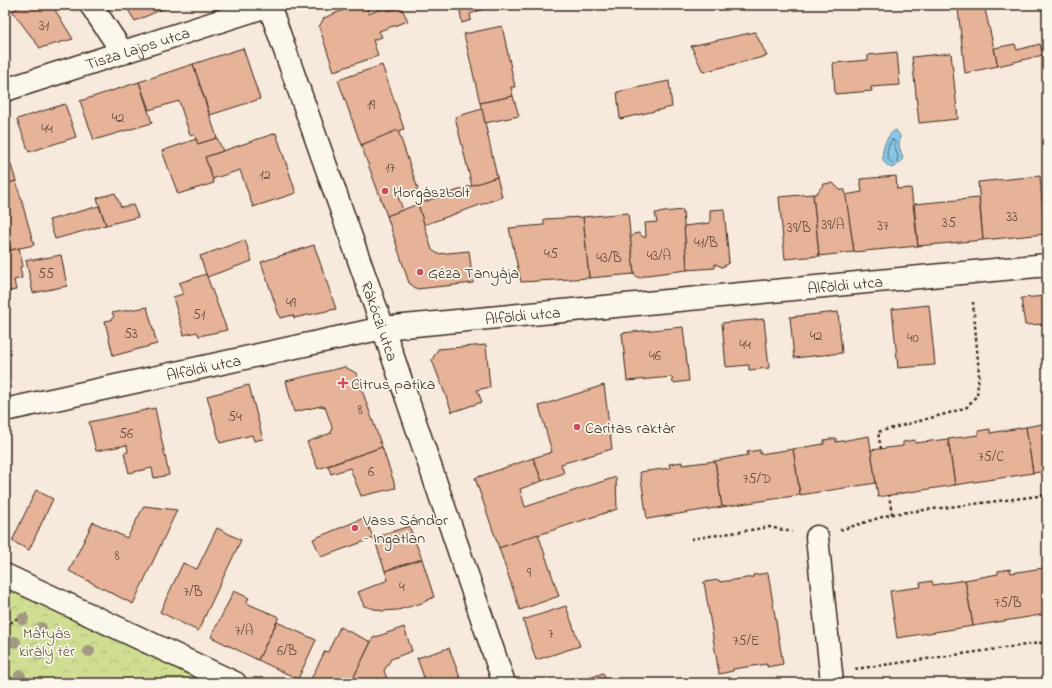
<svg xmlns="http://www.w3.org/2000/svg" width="1052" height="688" font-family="'Indie Flower',sans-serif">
<defs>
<pattern id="park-crowns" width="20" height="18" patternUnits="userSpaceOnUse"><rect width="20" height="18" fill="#cfde92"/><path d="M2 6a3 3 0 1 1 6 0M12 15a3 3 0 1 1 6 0" fill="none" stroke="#b3bf7d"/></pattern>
<pattern id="water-ripples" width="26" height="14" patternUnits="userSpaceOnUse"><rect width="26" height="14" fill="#86c7e7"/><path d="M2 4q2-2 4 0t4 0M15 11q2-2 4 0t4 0" fill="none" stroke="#75abc6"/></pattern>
</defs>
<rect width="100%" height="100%" fill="#f7e9db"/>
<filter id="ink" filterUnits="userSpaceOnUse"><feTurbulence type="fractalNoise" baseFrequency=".025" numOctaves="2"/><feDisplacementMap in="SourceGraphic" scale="8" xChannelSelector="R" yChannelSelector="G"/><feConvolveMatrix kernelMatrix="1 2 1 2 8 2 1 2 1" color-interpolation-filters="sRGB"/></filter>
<g filter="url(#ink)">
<!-- park -->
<polygon fill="url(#park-crowns)" stroke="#858458" points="5,575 235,683 5,683"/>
<!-- water -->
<path fill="url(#water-ripples)" stroke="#688897" d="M896 130 900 136 899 146 903 158 900 163 892 168C888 166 884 164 883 159 881 150 887 133 896 130Z"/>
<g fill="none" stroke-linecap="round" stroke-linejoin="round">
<!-- shore -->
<path stroke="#59696e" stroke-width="1" d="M892 140 895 141V147L898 157 897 161 893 163C884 159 887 146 892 140Z"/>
</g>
<!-- building -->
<g fill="#e6b298" stroke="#3b2a1e">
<polygon points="23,5 52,5 73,39 40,48 12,11"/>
<polygon points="125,5 164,5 165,8 135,21"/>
<polygon points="355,5 366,5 369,14 387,6 389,11 401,7 408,21 379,31 382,37 373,40 378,56 334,71 319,27 324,18"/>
<polygon points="459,5 494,5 470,14 471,20 462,23"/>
<polygon points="978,5 984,5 998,66 965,73 958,9"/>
<polygon points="502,26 515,87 511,87 513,96 480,103 464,34"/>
<polygon points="755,32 767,56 703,72 691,46"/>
<polygon points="1015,44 1017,50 1040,44 1043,55 998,66 994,48"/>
<polygon points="243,48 260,99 210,115 193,64"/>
<polygon points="897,52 900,85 871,87 872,91 835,94 833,63 868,60 868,55"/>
<polygon points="951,53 958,119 919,123 912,57"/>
<polygon points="193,64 217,138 198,144 194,134 190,135 179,101 149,110 139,82"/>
<polygon points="382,65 404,129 361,145 338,80"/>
<polygon points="669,81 672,107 620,119 617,92"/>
<polygon points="139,82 152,123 94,140 80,101"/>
<polygon points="513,96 519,116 485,123 480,103"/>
<polygon points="65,104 76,137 29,152 17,119"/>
<polygon points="482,109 497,177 472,186 455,117"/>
<polygon points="398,130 418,189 398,196 403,210 387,216 361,145"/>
<polygon points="276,133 296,193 253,207 240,170 212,179 205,157"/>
<polygon points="217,138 223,151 205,157 214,183 178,194 162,151 196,139 198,144"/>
<polygon points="5,146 16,181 5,184"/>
<polygon points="896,176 897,189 911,188 918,246 854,252 845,195 862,192 860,179"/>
<polygon points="1040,176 1045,234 983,240 978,182"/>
<polygon points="497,177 502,197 424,225 418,204"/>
<polygon points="16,181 34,245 11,250 5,231 5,184"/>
<polygon points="833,183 840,190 845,190 854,252 819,256 813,194 816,194 824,184"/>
<polygon points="115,193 121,207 133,205 138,217 106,225 97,198"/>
<polygon points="813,194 819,256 785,259 779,197"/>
<polygon points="979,198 983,240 918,246 914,204"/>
<polygon points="418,204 432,250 438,254 469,251 473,283 417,289 409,283 387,216"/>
<polygon points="99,206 106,225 55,239 49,220"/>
<polygon points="724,209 729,262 726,265 722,267 715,264 715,268 687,270 684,226 710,223 710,210"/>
<polygon points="683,210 687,270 647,275 640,278 635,276 634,274 630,239 634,234 639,233 643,237 646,237 645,223 657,222 655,213"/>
<polygon points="628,213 634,274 589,278 583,217"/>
<polygon points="583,217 589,278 521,282 509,228 544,225 544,219"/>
<polygon points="245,240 252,261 207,277 200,256"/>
<polygon points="314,245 336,309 294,318 293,315 280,318 261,262"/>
<polygon points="19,248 23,266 20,267 22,278 14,280 16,290 5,292 5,252"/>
<polygon points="61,255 67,286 33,293 26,260 32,259 33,260"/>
<polygon points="206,274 227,330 199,336 197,332 184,335 173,297 183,294 179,283"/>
<polygon points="1047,296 1047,324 1025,325 1021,298"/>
<polygon points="929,305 935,365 898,368 892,309"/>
<polygon points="147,307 157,344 113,356 105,321 111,320 114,316 112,313"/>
<polygon points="838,312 842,353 794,358 790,317"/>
<polygon points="764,319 769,368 749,370 749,365 726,367 722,323"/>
<polygon points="683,327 689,381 673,383 672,377 627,381 622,333"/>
<polygon points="486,345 490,387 477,390 482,402 452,412 432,360 438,349"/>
<polygon points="345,367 356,373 382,447 318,469 307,442 331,433 332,427 325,407 321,406 294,412 286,381"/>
<polygon points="249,385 263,439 254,441 252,435 220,443 207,396"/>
<polygon points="604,385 612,449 561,464 564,473 542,481 533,458 552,452 539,406"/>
<polygon points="155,408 169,475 154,478 152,468 129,473 124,453 128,452 127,445 96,451 89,422"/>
<polygon points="1047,423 1047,471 1033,473 1026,427"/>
<polygon points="1026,427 1033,473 955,485 948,439 978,435 978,431 990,429 990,433"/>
<polygon points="869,436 876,483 800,495 793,449 824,444 824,440 836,438 836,442"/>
<polygon points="948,439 955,485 878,497 871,450 903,446 903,442 915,440 915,443"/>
<polygon points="382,447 396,488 361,496 350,468 331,474 328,466"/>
<polygon points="793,449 800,495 722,507 715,461 748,455 747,452 760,450 760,454"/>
<polygon points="533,458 542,481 520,489 525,507 616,477 617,509 499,548 475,478"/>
<polygon points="715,461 722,507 647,519 640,472 670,468 669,464 682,462 682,465"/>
<polygon points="36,490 53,499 29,550 12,541"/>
<polygon points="144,506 177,510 133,604 69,571 93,522 127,538"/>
<polygon points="364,518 374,538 321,557 313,539"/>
<polygon points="409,526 422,559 385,571 374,538"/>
<polygon points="217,528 241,540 198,631 160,612 183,563 197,569"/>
<polygon points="538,534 559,596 520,610 499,548"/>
<polygon points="422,559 434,597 422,603 398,610 382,611 364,606 358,592 388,580 385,571"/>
<polygon points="1047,567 1047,590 1043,568"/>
<polygon points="1043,568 1047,590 1047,614 973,626 965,580 998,574 998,571 1010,569 1011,573"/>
<polygon points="768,573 783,664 767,667 767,664 733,669 733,671 719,674 704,582 719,580 720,582 753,577 753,575"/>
<polygon points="965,580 973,626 897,638 890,591 921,587 920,583 932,581 933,585"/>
<polygon points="234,591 249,598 246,603 279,617 258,660 211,637"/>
<polygon points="566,606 580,646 536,660 523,620"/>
<polygon points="277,622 316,640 298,679 258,660"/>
<polygon points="340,627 371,642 351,683 309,683 325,651 328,652"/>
<polygon points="404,627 412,651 391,659 384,671 388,681 387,683 351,683 373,638"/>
<polygon points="449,648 462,683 426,683 417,658"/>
<polygon points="603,673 607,683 576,683"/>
</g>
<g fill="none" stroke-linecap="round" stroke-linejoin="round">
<defs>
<g id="street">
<polyline points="91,5 123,53"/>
<path id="s1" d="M5 90 270 5"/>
<path id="s2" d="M5 410 383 328 1047 265"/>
<polyline points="817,537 832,683"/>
<polyline points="5,575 235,683"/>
</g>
<g id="secondary">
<path id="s3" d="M269 5 383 328 504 683"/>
</g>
</defs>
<!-- street casing -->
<use href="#street" stroke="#3b2a1e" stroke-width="25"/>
<!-- secondary casing -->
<use href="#secondary" stroke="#3b2a1e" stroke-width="25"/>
<!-- path -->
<g stroke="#3b2a1e" stroke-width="2.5" stroke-dasharray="3 3" stroke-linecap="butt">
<polyline points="881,449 878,432 949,413 967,407 977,395 979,373 973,302"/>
<polyline points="892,514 1047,495"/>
<polyline points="840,530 892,514 889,495"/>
<polyline points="691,539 770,527 792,532"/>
<polyline points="5,626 26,613"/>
<polyline points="855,669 1047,642"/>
</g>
<!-- street -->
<use href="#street" stroke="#fbf7ec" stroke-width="22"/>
<!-- secondary -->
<use href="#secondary" stroke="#fbf7ec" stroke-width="22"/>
</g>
<!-- trees -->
<g fill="#a49983">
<circle cx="23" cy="619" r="6"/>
<circle cx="41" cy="628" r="6"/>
<circle cx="15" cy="642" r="6"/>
<circle cx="89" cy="651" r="6"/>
<circle cx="40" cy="654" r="6"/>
<circle cx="20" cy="676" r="6"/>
</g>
</g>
<!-- markers -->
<g fill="#d1495b" stroke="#fbf7ec" stroke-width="1.5">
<circle cx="385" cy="191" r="4"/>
<circle cx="420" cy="272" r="4"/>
<path d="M341 377h4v4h4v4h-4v4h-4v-4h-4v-4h4z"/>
<circle cx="577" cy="427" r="4"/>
<circle cx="355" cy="528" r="4"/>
</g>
<g text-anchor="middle" stroke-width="3.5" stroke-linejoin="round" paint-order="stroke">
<!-- number labels -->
<g font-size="14" fill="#664c3c">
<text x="44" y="30">31</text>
<text x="371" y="109">19</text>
<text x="118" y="122">42</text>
<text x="47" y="133">44</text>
<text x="390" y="172">17</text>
<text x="265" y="179">12</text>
<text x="1012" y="221">33</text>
<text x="949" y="227">35</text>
<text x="833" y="229">39/A</text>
<text x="883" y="230">37</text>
<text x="799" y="232">39/B</text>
<text x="706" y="247">41/B</text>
<text x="551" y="258">45</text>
<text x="659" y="260">43/A</text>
<text x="609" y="262">43/B</text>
<text x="46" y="278">55</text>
<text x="291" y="307">49</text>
<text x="199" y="319">51</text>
<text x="131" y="338">53</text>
<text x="816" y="340">42</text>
<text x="913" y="342">40</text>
<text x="745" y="349">44</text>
<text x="655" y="360">46</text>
<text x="360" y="414">8</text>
<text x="235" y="421">54</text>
<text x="126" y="438">56</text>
<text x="991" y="461">75/C</text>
<text x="371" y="476">6</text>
<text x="757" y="483">75/D</text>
<text x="117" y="560">8</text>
<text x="529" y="577">9</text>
<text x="402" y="591">4</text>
<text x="193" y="596">7/B</text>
<text x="1008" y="607">75/B</text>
<text x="244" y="635">7/A</text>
<text x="551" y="638">7</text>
<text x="746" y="645">75/E</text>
<text x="287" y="655">6/B</text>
</g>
<!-- street labels -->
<g font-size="16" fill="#3b2a1e" stroke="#fbf7ec">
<text dy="6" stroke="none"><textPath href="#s1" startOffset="139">Tisza Lajos utca</textPath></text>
<text dy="6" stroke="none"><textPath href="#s2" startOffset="851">Alföldi utca</textPath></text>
<text dy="6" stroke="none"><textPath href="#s2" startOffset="527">Alföldi utca</textPath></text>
<text dy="6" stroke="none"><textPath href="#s3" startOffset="335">Rákóczi utca</textPath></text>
<text dy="6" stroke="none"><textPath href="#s2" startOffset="203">Alföldi utca</textPath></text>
</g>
<!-- poi labels -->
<g font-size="16" fill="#3b2a1e" stroke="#fbf7ec" text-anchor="start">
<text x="393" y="197">Horgászbolt</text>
<text x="428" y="278">Géza Tanyája</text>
<text x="351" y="389">Citrus patika</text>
<text x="585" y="433">Caritas raktár</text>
<text x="363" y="525">Vass Sándor<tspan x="363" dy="18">- Ingatlan</tspan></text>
</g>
<!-- park labels -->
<g font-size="16" fill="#60573b" stroke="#fbf7ec">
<text x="47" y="638">Mátyás<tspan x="47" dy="18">király tér</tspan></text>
</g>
</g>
<!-- margin -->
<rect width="1052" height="688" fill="none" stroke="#fbf7ec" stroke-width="20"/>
<rect x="10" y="10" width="1032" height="668" fill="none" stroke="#3b2a1e" stroke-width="1.5" filter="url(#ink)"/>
</svg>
